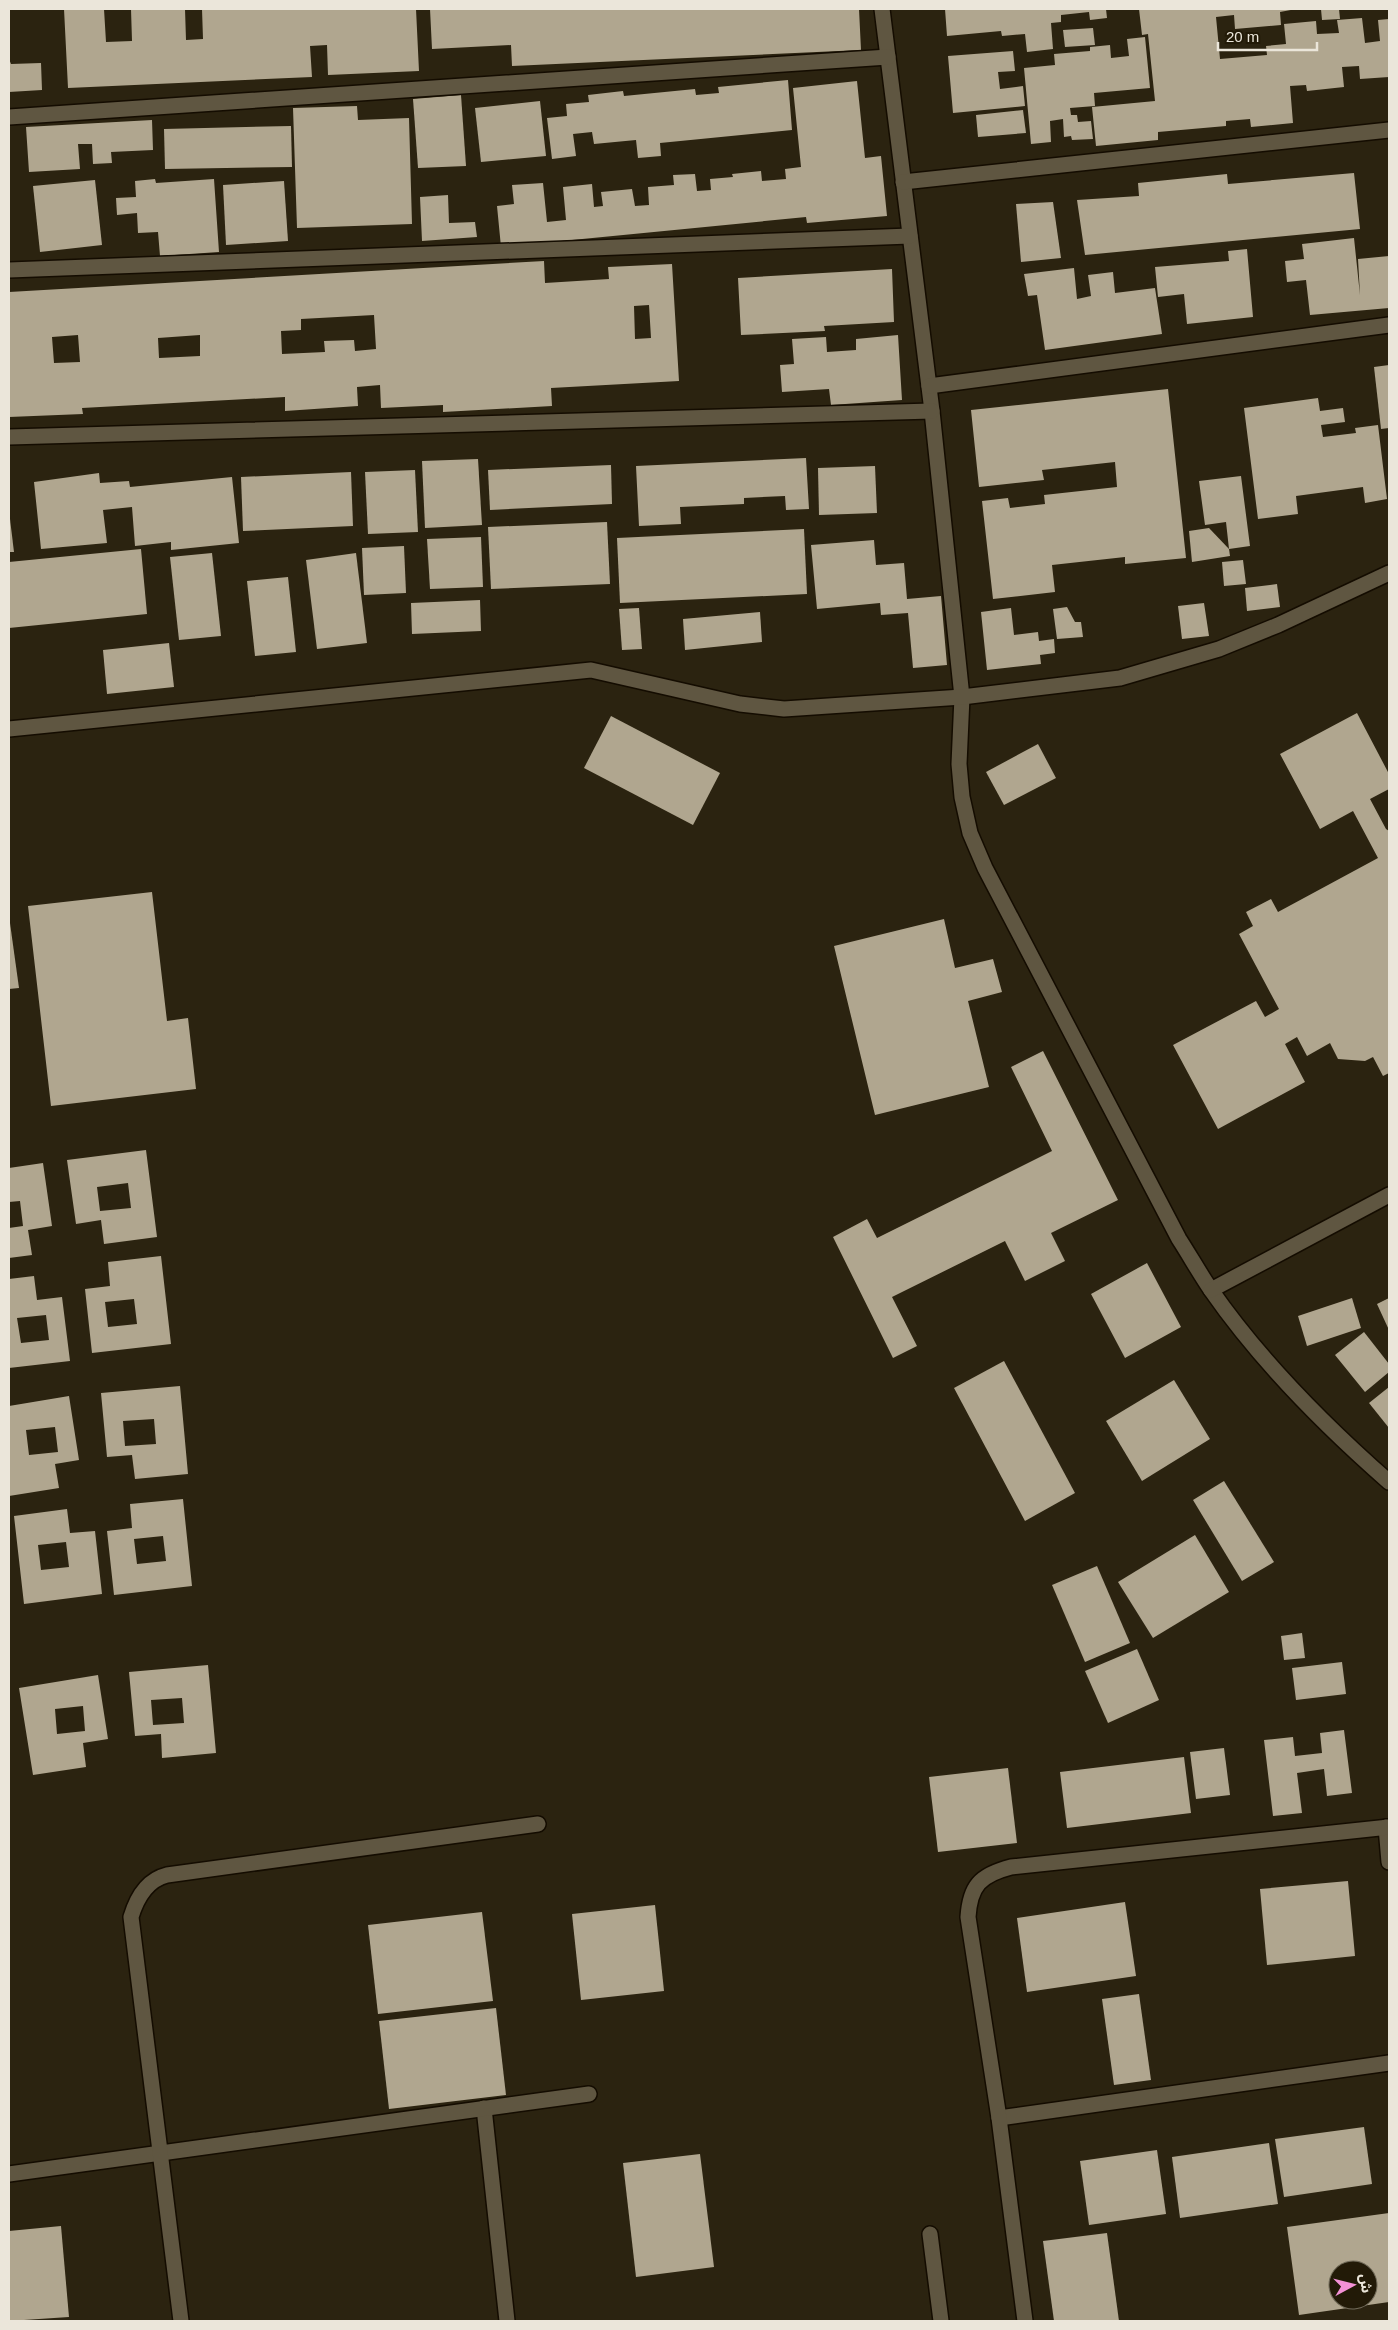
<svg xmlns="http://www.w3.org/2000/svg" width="1398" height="2330" font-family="Arial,'Noto Sans Arabic',sans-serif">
<rect width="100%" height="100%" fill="#2b2310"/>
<!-- building -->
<g fill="#b0a68f" fill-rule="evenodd">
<polygon points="64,9 104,9 106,42 132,41 131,9 185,9 186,40 203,39 202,9 416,9 419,71 328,75 327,45 310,46 312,77 68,88"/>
<polygon points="430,9 859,9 861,50 512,66 511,45 432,49"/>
<polygon points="945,9 1106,9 1107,18 1090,20 1089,12 1061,15 1061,22 1051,23 1053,49 1027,52 1025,34 1002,36 1001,31 947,36"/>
<polygon points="1139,9 1296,9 1280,12 1281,25 1235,29 1234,15 1216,17 1220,59 1267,55 1266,46 1286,44 1284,24 1316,21 1317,34 1339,33 1337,20 1362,18 1365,43 1380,41 1378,20 1389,19 1389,77 1360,79 1359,66 1342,67 1344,87 1307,91 1306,85 1290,86 1293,123 1251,127 1250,119 1226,121 1226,126 1158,132 1158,140 1096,146 1092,107 1155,101 1148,34 1142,35"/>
<polygon points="1321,9 1339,9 1340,19 1322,20"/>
<polygon points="1093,28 1095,45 1065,47 1063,30"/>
<polygon points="1145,37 1150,88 1094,93 1095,106 1070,108 1071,115 1077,115 1078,122 1091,121 1093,139 1072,140 1071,136 1064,137 1063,119 1050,121 1051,142 1031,144 1024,68 1055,65 1054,54 1090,51 1090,47 1110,45 1111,58 1129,56 1127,39"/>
<polygon points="1013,51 1015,71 998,72 1000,89 1023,86 1025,106 953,113 948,56"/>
<polygon points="9,59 11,64 41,63 42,90 9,92"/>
<polygon points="788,80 792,130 660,143 661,156 638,158 636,140 594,144 592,132 573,134 576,156 552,159 547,118 567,116 566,104 589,102 588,95 623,91 624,96 695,89 696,95 719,93 718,87"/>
<polygon points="857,81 865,158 881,156 887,216 807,223 806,217 501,247 497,206 514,204 512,185 543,183 547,222 566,220 563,187 592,184 594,207 603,206 601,192 632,189 635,206 649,205 648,187 674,185 673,175 695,174 697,191 711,190 710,179 733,177 732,174 761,171 762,181 786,179 785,169 801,167 793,88"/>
<polygon points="461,95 466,166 418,168 413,99"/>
<polygon points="540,101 546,156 481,162 475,108"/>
<polygon points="357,106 358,120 409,118 412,224 297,228 293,108"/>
<polygon points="1023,110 1026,133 978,137 976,115"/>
<polygon points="152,120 153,150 111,152 112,163 93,164 92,144 78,144 80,169 29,172 26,127"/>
<polygon points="291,126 292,167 165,169 164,129"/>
<polygon points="1354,173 1360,229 1085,255 1077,200 1139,196 1138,183 1227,174 1228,184"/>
<polygon points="155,179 156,183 214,179 219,252 160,256 158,232 138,233 137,213 117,215 116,198 136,197 135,181"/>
<polygon points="95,180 102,245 40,252 33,186"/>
<polygon points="284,181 288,241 226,245 223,185"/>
<polygon points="448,195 449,223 475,222 477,237 422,241 420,197"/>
<polygon points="1053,202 1061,258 1021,262 1016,204"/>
<polygon points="1354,238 1360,295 1358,259 1389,256 1389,308 1310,315 1306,280 1287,282 1285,261 1304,259 1302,244"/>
<polygon points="1247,249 1253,317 1187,324 1184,294 1158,297 1155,267 1229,261 1228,251"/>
<path d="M544 261 545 283 609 279 608 267 672 264 679 381 551 388 552 406 443 412V405L381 408 380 385 357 387 358 406 285 411V397L82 408 83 414 9 417V292ZM649 305 651 338 635 339 634 306ZM374 315 376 349 355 351 354 340 324 341 325 352 282 354 281 331 301 330V319ZM78 335 80 362 54 363 52 337ZM200 335V356L159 358 158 338Z"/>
<polygon points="1074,268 1077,299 1091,296 1088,275 1113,272 1115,293 1155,288 1162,334 1045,350 1037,295 1028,296 1024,274"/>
<polygon points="892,269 894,322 824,326 825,331 741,335 738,278"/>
<polygon points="898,335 902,400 831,405 829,389 782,392 780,365 794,364 792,339 826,337 827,352 856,350 856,339"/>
<polygon points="1389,365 1389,428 1381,429 1374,367"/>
<polygon points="1168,389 1186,558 1125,564 1125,557 1052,565 1055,592 993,599 982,501 1008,498 1010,508 1045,504 1044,495 1117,487 1115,462 1042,470 1044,480 979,487 971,410"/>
<polygon points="1318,398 1320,411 1343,408 1345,422 1321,425 1323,437 1356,433 1355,428 1378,425 1387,499 1365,503 1363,487 1296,496 1298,514 1258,519 1244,408"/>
<polygon points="806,458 809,509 786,510 785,496 744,498 744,504 680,507 681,524 639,526 636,466"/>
<polygon points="478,459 482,525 425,528 422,461"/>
<polygon points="611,465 612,504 490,510 488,470"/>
<polygon points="875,466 877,513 819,515 818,468"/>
<polygon points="415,470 418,532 368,534 365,472"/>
<polygon points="351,472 353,526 243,531 241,477"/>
<polygon points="99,473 100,483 129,481 130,487 232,477 239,543 171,550 171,542 135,546 132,507 103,510 107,543 41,549 34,482"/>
<polygon points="1241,476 1250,546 1229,549 1226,522 1205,525 1199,481"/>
<polygon points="9,511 14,552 9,552"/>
<polygon points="607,522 610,584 491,589 488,527"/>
<polygon points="1209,528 1229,549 1230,556 1192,562 1189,531"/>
<polygon points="804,529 807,594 620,603 617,538"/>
<polygon points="481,537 483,587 430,589 427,539"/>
<polygon points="874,540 876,565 904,563 907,599 941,596 947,665 913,668 908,613 881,615 880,603 817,609 811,545"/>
<polygon points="404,546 406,593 364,595 362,548"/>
<polygon points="141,549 147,614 9,628 9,562"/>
<polygon points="212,553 221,636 179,640 170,557"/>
<polygon points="356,553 367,643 317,649 306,560"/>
<polygon points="1243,560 1246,584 1224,586 1222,562"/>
<polygon points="288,577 296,652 255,656 247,581"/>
<polygon points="1277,584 1280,607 1247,611 1245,588"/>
<polygon points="480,600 481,631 412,634 411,603"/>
<polygon points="1204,603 1209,636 1182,639 1178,606"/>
<polygon points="1067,607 1075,622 1081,622 1083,637 1057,639 1053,609"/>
<polygon points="639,608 642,649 622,650 619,609"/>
<polygon points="1011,608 1014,635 1038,632 1039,641 1054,639 1055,653 1040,655 1041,664 987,670 981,612"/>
<polygon points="760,612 762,642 685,650 683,619"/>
<polygon points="169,643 174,687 107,694 103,650"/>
<polygon points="1357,713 1389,774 1389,789 1370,799 1386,829 1389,831 1389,1073 1383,1076 1373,1057 1365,1061 1338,1059 1330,1043 1307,1056 1297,1037 1285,1044 1305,1082 1218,1129 1173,1045 1256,1001 1265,1017 1279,1009 1239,934 1253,926 1246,912 1271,899 1278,912 1378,858 1353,811 1320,829 1280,754"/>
<polygon points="611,716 720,773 693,825 584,768"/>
<polygon points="1038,744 1056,778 1004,805 986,772"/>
<polygon points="152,892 167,1021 188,1018 196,1089 51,1106 28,906"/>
<polygon points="9,916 19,988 9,989"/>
<polygon points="944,919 955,968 993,959 1002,992 968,1001 989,1087 875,1115 834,946"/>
<polygon points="1043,1051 1118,1200 1051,1233 1065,1261 1025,1281 1005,1241 892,1297 917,1346 893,1358 833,1237 867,1219 877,1238 1052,1151 1011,1067"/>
<path d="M146 1150 157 1237 104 1244 101 1220 76 1224 67 1160ZM128 1183 131 1208 100 1211 97 1187Z"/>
<polygon points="43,1163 52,1226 28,1230 32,1255 9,1258 9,1228 23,1226 20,1201 9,1202 9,1168"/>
<path d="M161 1256 171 1344 92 1353 85 1289 110 1286 108 1262ZM134 1299 137 1324 108 1327 105 1302Z"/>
<polygon points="1147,1263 1181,1327 1125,1358 1091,1294"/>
<path d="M34 1276 37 1300 62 1297 70 1361 9 1368V1279ZM46 1315 49 1340 21 1343 17 1318Z"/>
<polygon points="1352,1298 1361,1328 1307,1346 1298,1316"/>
<polygon points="1389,1298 1389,1330 1377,1304"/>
<polygon points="1364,1332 1389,1364 1389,1372 1365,1392 1335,1355"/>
<polygon points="1004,1361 1075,1493 1025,1521 954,1388"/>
<polygon points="1174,1380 1210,1439 1142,1481 1106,1421"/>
<path d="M180 1386 188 1474 135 1479 132 1455 107 1457 101 1393ZM154 1419 156 1444 125 1446 123 1421Z"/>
<polygon points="1389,1387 1389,1428 1369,1403"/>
<path d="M69 1396 79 1460 55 1464 59 1488 9 1496V1406ZM55 1427 58 1452 29 1455 26 1430Z"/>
<polygon points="1224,1481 1274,1562 1242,1581 1193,1500"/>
<path d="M183 1499 192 1586 114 1595 107 1531 132 1528 130 1504ZM163 1536 166 1561 137 1564 134 1539Z"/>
<path d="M67 1509 70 1533 95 1531 102 1594 24 1604 14 1516ZM66 1542 69 1567 41 1570 38 1545Z"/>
<polygon points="1195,1535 1229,1592 1153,1638 1118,1582"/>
<polygon points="1097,1566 1130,1643 1085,1662 1052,1585"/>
<polygon points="1302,1633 1305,1658 1284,1660 1281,1636"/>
<polygon points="1137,1649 1159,1700 1108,1723 1085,1671"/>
<polygon points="1342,1662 1346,1694 1296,1700 1292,1668"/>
<path d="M208 1665 216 1753 162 1758 161 1734 135 1736 129 1672ZM182 1698 184 1723 153 1725 151 1700Z"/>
<path d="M98 1675 108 1739 83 1743 86 1767 33 1775 19 1688ZM83 1706 85 1731 57 1734 55 1709Z"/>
<polygon points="1344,1730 1352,1793 1327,1796 1324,1769 1297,1773 1302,1813 1273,1816 1264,1740 1293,1737 1295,1756 1322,1753 1320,1733"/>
<polygon points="1224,1748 1230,1795 1196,1799 1190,1752"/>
<polygon points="1184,1757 1191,1813 1067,1828 1060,1772"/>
<polygon points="1008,1768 1017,1843 938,1852 929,1777"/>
<polygon points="1348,1881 1355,1956 1267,1965 1260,1889"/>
<polygon points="1125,1902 1136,1976 1027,1992 1017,1918"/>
<polygon points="655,1905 664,1991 581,2000 572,1914"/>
<polygon points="482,1912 493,2001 378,2014 368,1925"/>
<polygon points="1139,1994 1151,2080 1114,2085 1102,1999"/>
<polygon points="496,2008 506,2095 389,2109 379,2021"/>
<polygon points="1364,2127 1372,2184 1284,2197 1275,2139"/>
<polygon points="1269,2143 1278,2204 1180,2218 1172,2157"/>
<polygon points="1157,2150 1166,2214 1089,2225 1080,2161"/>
<polygon points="700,2154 714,2267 636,2277 623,2163"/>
<path d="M1389 2213V2302L1299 2315 1287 2227ZM1338 2270H1368V2300H1338Z"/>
<polygon points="61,2226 69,2317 9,2321 9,2231"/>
<polygon points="1107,2233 1119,2321 1054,2321 1043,2241"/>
</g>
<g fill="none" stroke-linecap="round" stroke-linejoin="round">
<defs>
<g id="minor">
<path d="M882 9 932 411 962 697 959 764 962 797 970 833 985 868 1179 1239C1190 1256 1200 1274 1211 1290 1261 1362 1324 1425 1389 1482"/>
<polyline points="9,117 888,57"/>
<polyline points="903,182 1389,130"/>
<polyline points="9,270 910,236"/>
<polyline points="929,386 1389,325"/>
<polyline points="9,437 932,411"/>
<polyline points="9,729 591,670 740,704 784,709 962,697 1120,678 1219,649 1278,625 1389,573"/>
<polyline points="1211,1290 1389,1195"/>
<polyline points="1386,1827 1389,1862"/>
<polyline points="484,2108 507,2321"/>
<polyline points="999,2118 1389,2063"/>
<polyline points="9,2174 589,2094"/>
<polyline points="930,2234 941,2321"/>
<path d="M181 2321 131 1917C137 1897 147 1880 167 1875L538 1824"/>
<path d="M1025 2321 999 2118 968 1917C970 1886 980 1875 1011 1867L1389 1827"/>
</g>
</defs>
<!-- minor casing -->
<use href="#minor" stroke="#140c00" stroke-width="18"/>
<!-- minor -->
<use href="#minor" stroke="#5f5641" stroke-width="15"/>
</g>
<!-- border -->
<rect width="1398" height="2330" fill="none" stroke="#ebe6da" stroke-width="20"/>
<!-- north arrow -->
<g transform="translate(1353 2285) rotate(83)"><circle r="24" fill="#221a07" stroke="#726c5b"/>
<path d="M0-4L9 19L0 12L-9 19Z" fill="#f391d6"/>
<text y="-8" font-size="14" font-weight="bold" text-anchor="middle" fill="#ebe6da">ش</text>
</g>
<!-- scale -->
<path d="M1218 42v8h99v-8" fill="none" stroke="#ebe6da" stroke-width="2.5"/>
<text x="1226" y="42" font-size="15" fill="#ebe6da" stroke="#221a07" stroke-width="4" paint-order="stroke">20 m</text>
</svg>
